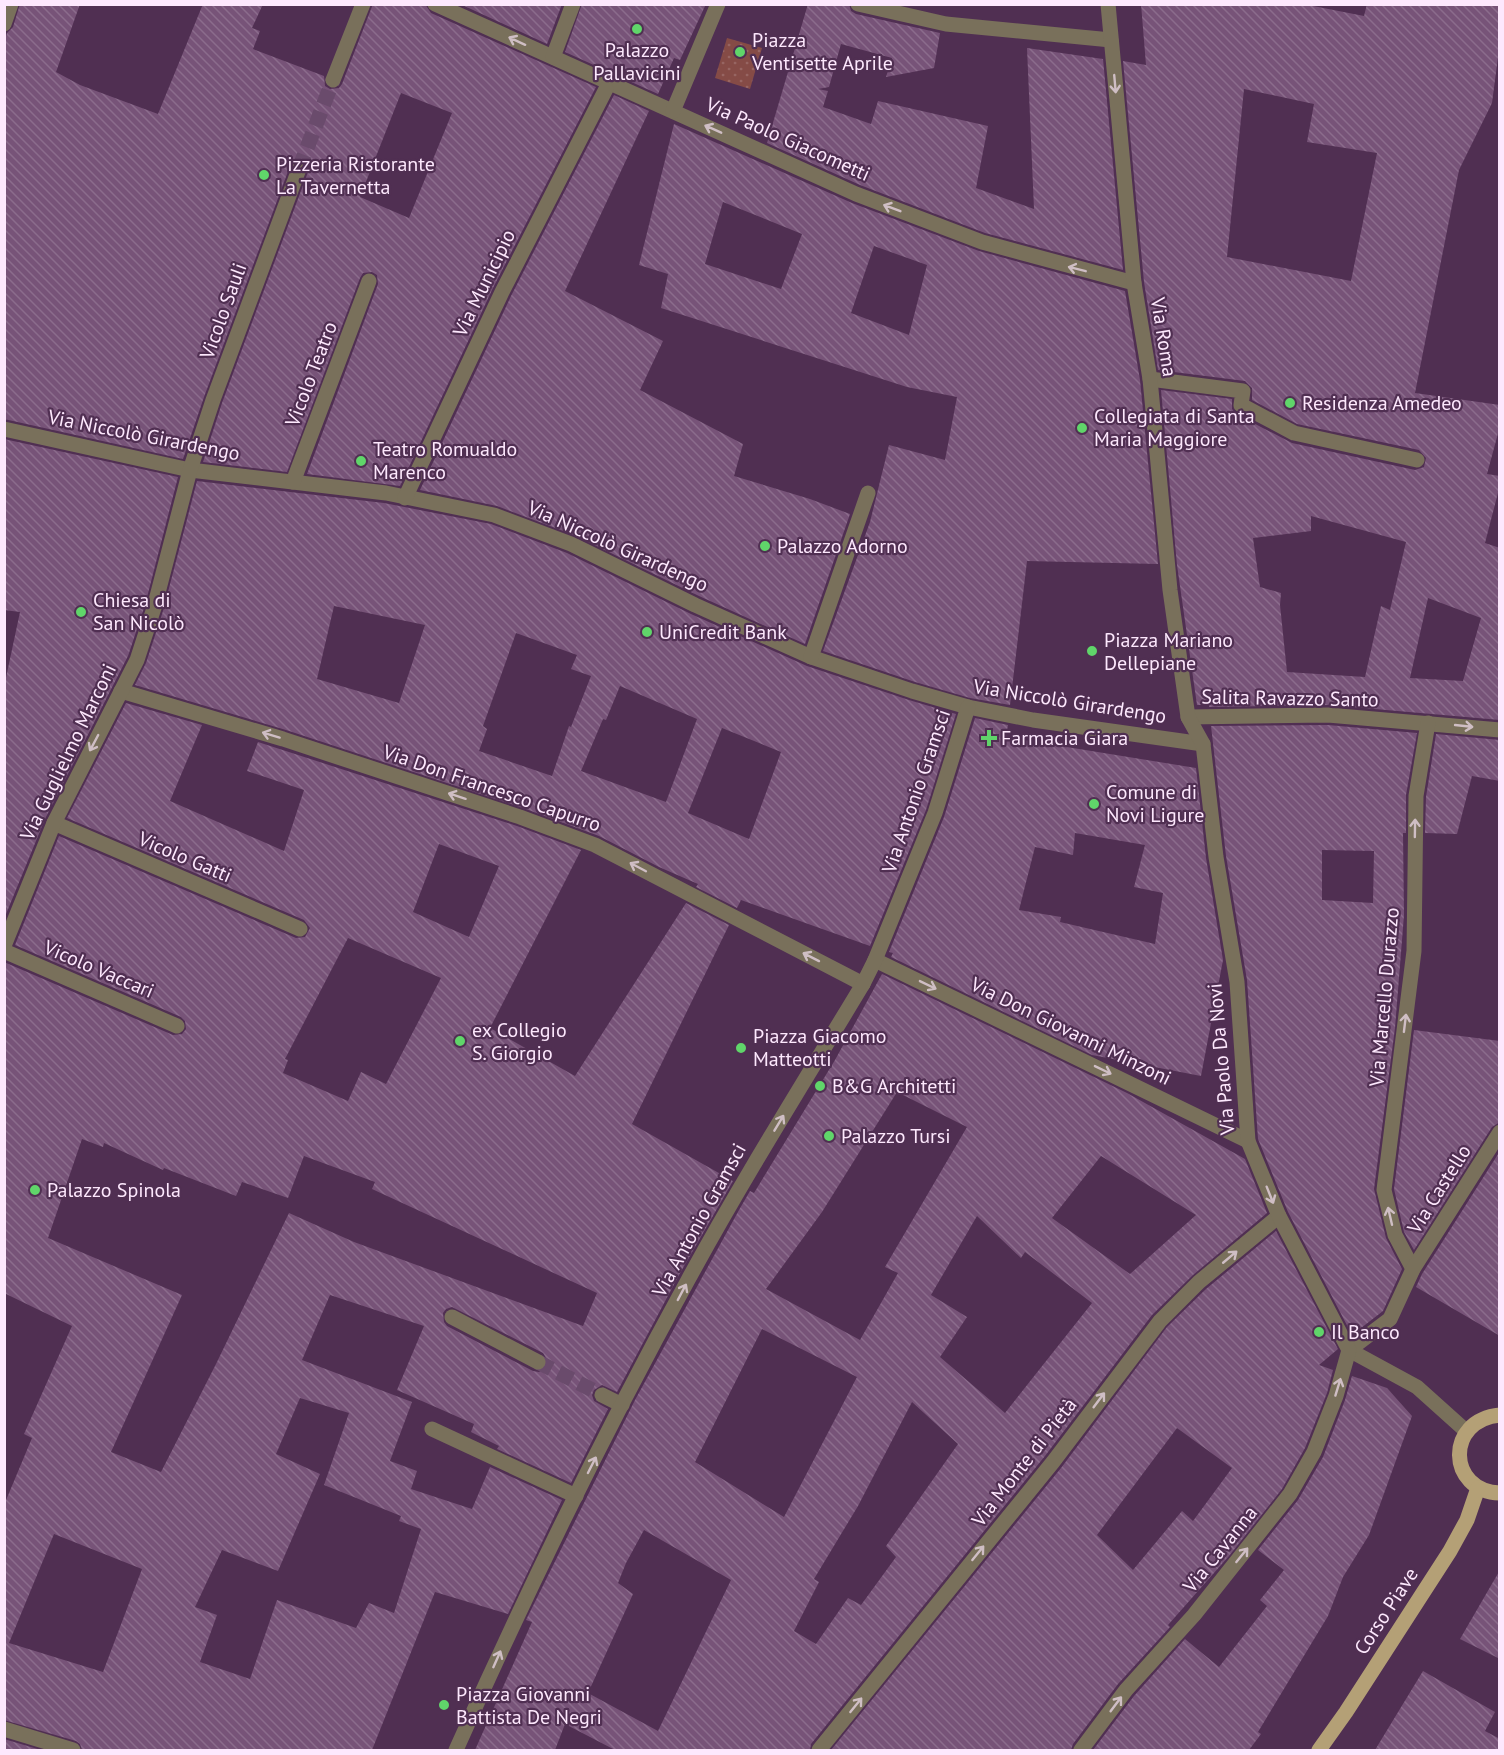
<svg xmlns="http://www.w3.org/2000/svg" width="1504" height="1755" font-family="'PT Sans',sans-serif">
<defs>
<pattern id="grass-dots" width="8" height="8" patternUnits="userSpaceOnUse" patternTransform="scale(1.5)"><rect width="8" height="8" fill="#854b46"/><path d="M2 2h.1M6 6h.1" fill="none" stroke="#976562" stroke-width="1.8" stroke-linecap="round"/></pattern>
<pattern id="building-back-hatch" width="6" height="6" patternUnits="userSpaceOnUse" patternTransform="scale(1.5)"><rect width="6" height="6" fill="#775378"/><path d="M-1 5l2 2M0 0l6 6M5-1l2 2" fill="none" stroke="#8b6c8c"/></pattern>
</defs>
<rect width="100%" height="100%" fill="#502f52"/>
<!-- grass -->
<polygon fill="url(#grass-dots)" points="727,38 762,48 750,89 715,78"/>
<!-- building -->
<g fill="url(#building-back-hatch)" fill-rule="evenodd">
<path d="M20 4H80L56 72 80 85 158 114 203 4H263L252 28 260 31 253 49 324 76 325 86 330 89 339 88 342 84 373 4H425L431 13 596 87 493 288 400 486 307 474 378 284 377 275 372 272 363 273 360 278 287 472 203 462 222 403 308 172 307 163 302 160 293 161 290 166 204 397 183 459 4 419V42L7 33 13 27ZM401 93 452 113 409 218 360 197Z"/>
<polygon points="460,4 562,4 547,44"/>
<polygon points="582,4 706,4 680,60 674,58 658,94 565,52"/>
<polygon points="808,4 849,4 851,11 856,14 940,33 934,68 886,77 892,58 841,44 829,87 818,89 828,91 823,107 871,124 878,101 988,126 976,188 1034,209 1027,48 1103,59 1123,270 985,233 860,185 767,143"/>
<path d="M1141 4H1303L1364 16 1367 4H1500V57H1498L1492 103 1459 170 1415 393 1500 405V426L1487 474 1500 476V485L1485 543 1500 548V720L1329 705 1209 707V705H1197L1177 565 1161 390 1232 399V409L1236 414 1292 443 1415 470 1424 467 1426 458 1419 450 1297 424 1252 400V388L1245 381 1158 370 1144 282 1123 61 1146 65ZM1244 89 1314 104 1307 142 1377 153 1351 281 1227 257ZM1311 516 1406 542 1390 610 1381 606 1365 677 1287 672 1280 605 1281 593 1260 587 1253 538 1311 531ZM1428 598 1481 618 1463 681 1410 678Z"/>
<polygon points="614,95 649,111 565,291 663,341 640,390 743,444 734,476 810,499 850,514 805,644 699,596 574,535 497,506 420,490 511,296"/>
<path d="M674 124 852 203 979 251 1125 291 1140 380 1158 564 1027 561 1010 705 970 698 915 682 823 651 870 522 889 445 945 460 957 397 907 387 661 308 668 274 639 265ZM723 202 802 234 781 289 705 264ZM874 246 927 265 909 335 851 313Z"/>
<polygon points="4,439 178,477 145,605 128,656 45,819 4,919 4,687 20,612 4,610"/>
<path d="M197 481 384 503 491 524 567 553 691 614 807 666 909 700 956 714 926 810 870 946 741 900 737 908 696 887 698 884 659 867 599 836 523 808 286 730 135 685 146 663 163 611ZM334 606 425 625 399 703 317 679ZM516 633 577 655 571 669 591 676 571 727 569 726 552 776 479 751 487 729 483 726ZM620 686 697 719 666 802 581 771 603 719 606 720ZM722 728 781 752 749 839 688 813Z"/>
<path d="M126 703 202 725 170 801 284 851 304 790 247 771 258 742 517 826 581 850 490 1028 575 1076 686 903 729 925 632 1124 733 1181 679 1275 617 1392 602 1385 594 1390 592 1395 594 1401 608 1409 571 1483 497 1449 499 1446 471 1432 474 1424 397 1390 424 1326 330 1295 302 1360 412 1402 390 1461 417 1471 411 1489 472 1509 490 1467 562 1500 508 1614 435 1592 372 1750H82L80 1744 76 1741 4 1720V1505L32 1438 24 1434 72 1326 4 1293V962L173 1035 182 1034 186 1029 185 1021 181 1017 15 945 59 836 296 938 305 937 310 928 304 920 67 818ZM439 844 499 866 469 937 413 912ZM348 938 441 978 386 1084 361 1072 348 1101 283 1073 288 1060 285 1059ZM82 1139 103 1147 104 1143 163 1170 164 1168 236 1196 242 1182 288 1198 304 1156 375 1182 372 1189 597 1293 583 1326 354 1242 289 1213 216 1364 161 1472 111 1452 182 1295 48 1238ZM452 1307 543 1353 548 1361 546 1367 539 1372 533 1371 447 1326 444 1322 443 1313 446 1309ZM300 1398 349 1413 324 1485 401 1516 399 1521 421 1529 394 1613 369 1603 356 1628 277 1600 250 1679 200 1662 217 1615 195 1607 222 1550 278 1571 320 1474 276 1454ZM54 1534 142 1569 103 1672 9 1643Z"/>
<path d="M975 718 1008 725 1006 737 1196 768 1206 858 1223 960 1201 1076 1092 1055 891 957 893 953 889 952 944 817ZM1075 833 1145 845 1134 887 1163 893 1155 944 1060 922 1061 917 1019 910 1035 847 1073 855Z"/>
<path d="M1328 725 1417 733 1406 795V833H1403L1404 915 1395 1028 1374 1189 1386 1238 1402 1269 1383 1311 1352 1335 1288 1212 1258 1139 1247 980 1226 856 1211 726ZM1322 850 1374 851 1373 903 1322 900Z"/>
<polygon points="1436,734 1500,740 1500,781 1472,776 1457,834 1425,833 1426,797"/>
<path d="M882 974 1127 1093 1245 1159 1267 1213 1193 1275 1152 1315 1045 1456 811 1744 810 1750H615L565 1724 555 1750H475L532 1622 526 1620 635 1400 739 1210 750 1191 754 1193 835 1060ZM897 1092 967 1127 885 1267 898 1273 860 1340 766 1289 822 1212ZM1101 1156 1196 1215 1130 1274 1052 1218ZM977 1216 1021 1258 1025 1252 1092 1303 1005 1413 940 1357 967 1317 931 1295ZM762 1329 857 1377 784 1517 695 1462ZM912 1402 958 1444 886 1546 896 1557 861 1605 848 1598 816 1644 794 1631 819 1582 814 1579 858 1506ZM644 1530 731 1580 658 1731 588 1693 633 1594 618 1583 626 1563Z"/>
<polygon points="1414,1030 1500,1041 1500,1122 1492,1127 1414,1250 1404,1232 1394,1189"/>
<polygon points="1500,1151 1500,1336 1416,1287 1422,1274"/>
<path d="M1276 1231 1338 1349 1319 1365 1333 1370 1327 1393 1305 1448 1282 1489 1229 1556 1168 1625 1170 1627 1118 1684 1073 1744 1071 1750H831L1061 1468 1167 1327 1206 1289ZM1177 1428 1232 1468 1193 1521 1182 1511 1133 1570 1097 1535Z"/>
<polygon points="1352,1376 1387,1388 1412,1416 1369,1535 1343,1577 1328,1616 1258,1732 1261,1734 1249,1750 1093,1750 1134,1696 1185,1639 1219,1667 1267,1606 1260,1600 1284,1570 1258,1550 1298,1500 1323,1457 1345,1400"/>
<polygon points="1500,1570 1500,1659 1460,1639"/>
<polygon points="1423,1671 1495,1712 1485,1731 1500,1739 1500,1750 1375,1750"/>
<polygon points="4,1739 41,1750 4,1750"/>
</g>
<g fill="none" stroke-linecap="round" stroke-linejoin="round">
<!-- minor-tunnel -->
<g stroke="#6a4b6c" stroke-width="15" stroke-dasharray="15 8" stroke-linecap="butt">
<polyline points="299,169 333,80"/>
<polyline points="538,1362 602,1395"/>
</g>
<!-- minor -->
<g stroke="#79705b" stroke-width="15">
<polyline points="435,4 856,194 982,242 1134,283"/>
<polyline points="858,4 946,24 1111,40"/>
<polyline points="4,24 11,4"/>
<polyline points="553,57 573,4"/>
<polyline points="333,80 363,4"/>
<polyline points="673,111 718,4"/>
<polyline points="1150,379 1243,391 1241,405 1294,433 1417,460"/>
<polyline points="4,429 190,470 386,493 494,515 571,544 695,605 811,657 912,691 968,707 1033,720 1203,744"/>
<polyline points="293,482 369,281"/>
<polyline points="405,498 502,292 606,89"/>
<polyline points="811,657 868,493"/>
<polyline points="121,691 283,739 520,817 595,845 863,984"/>
<polyline points="1188,717 1328,715 1500,730"/>
<polyline points="54,823 300,929"/>
<polyline points="4,946 54,823 137,660 154,608 190,470 213,400 299,169"/>
<polyline points="4,951 177,1026"/>
<polyline points="875,960 1248,1141"/>
<polyline points="1413,1269 1395,1235 1384,1190 1414,951 1416,796 1428,723"/>
<polyline points="452,1317 538,1362"/>
<polyline points="602,1395 622,1405"/>
<polyline points="432,1429 576,1496"/>
<polyline points="1466,1431 1417,1387 1349,1350 1390,1319 1413,1269 1500,1132"/>
<polyline points="4,1729 73,1750"/>
<path d="M456 1750C527 1591 604 1433 688 1280 743 1179 804 1082 863 984L875 960 935 813 968 707"/>
<polyline points="819,1750 1053,1462 1160,1321 1199,1282 1279,1216"/>
<polyline points="1081,1750 1126,1690 1194,1615 1290,1494 1314,1452 1336,1396 1349,1350 1279,1216 1248,1141 1237,982 1216,857 1203,744 1188,717 1170,590 1150,379 1134,283 1108,4"/>
</g>
<!-- major -->
<g stroke="#b4a076" stroke-width="15">
<path d="M1500 1415C1445 1420 1447 1491 1500 1493"/>
<polyline points="1319,1750 1346,1712 1450,1551 1467,1520 1478,1488"/>
</g>
</g>
<!-- one-way arrows -->
<defs><path id="oneway-shaft" d="M-6 0H5M1.5-3L5.5 0L1.5 3" fill="none" stroke-width="1.6" stroke-linecap="round" stroke-linejoin="round" transform="scale(1.5)"/></defs>
<g stroke="#cfbec4">
<use href="#oneway-shaft" transform="translate(517 41) rotate(-155)"/>
<use href="#oneway-shaft" transform="translate(1115 84) rotate(85)"/>
<use href="#oneway-shaft" transform="translate(713 129) rotate(-156)"/>
<use href="#oneway-shaft" transform="translate(892 208) rotate(-159)"/>
<use href="#oneway-shaft" transform="translate(1077 269) rotate(-166)"/>
<use href="#oneway-shaft" transform="translate(1464 726) rotate(6)"/>
<use href="#oneway-shaft" transform="translate(271 735) rotate(-163)"/>
<use href="#oneway-shaft" transform="translate(94 743) rotate(118)"/>
<use href="#oneway-shaft" transform="translate(457 796) rotate(-162)"/>
<use href="#oneway-shaft" transform="translate(1415 828) rotate(-89)"/>
<use href="#oneway-shaft" transform="translate(638 867) rotate(-152)"/>
<use href="#oneway-shaft" transform="translate(811 957) rotate(-153)"/>
<use href="#oneway-shaft" transform="translate(928 985) rotate(26)"/>
<use href="#oneway-shaft" transform="translate(1405 1023) rotate(-83)"/>
<use href="#oneway-shaft" transform="translate(1103 1070) rotate(26)"/>
<use href="#oneway-shaft" transform="translate(779 1123) rotate(-59)"/>
<use href="#oneway-shaft" transform="translate(1270 1195) rotate(68)"/>
<use href="#oneway-shaft" transform="translate(1390 1216) rotate(-103)"/>
<use href="#oneway-shaft" transform="translate(1230 1257) rotate(-40)"/>
<use href="#oneway-shaft" transform="translate(682 1292) rotate(-62)"/>
<use href="#oneway-shaft" transform="translate(1338 1387) rotate(-73)"/>
<use href="#oneway-shaft" transform="translate(1099 1400) rotate(-53)"/>
<use href="#oneway-shaft" transform="translate(592 1465) rotate(-63)"/>
<use href="#oneway-shaft" transform="translate(978 1553) rotate(-51)"/>
<use href="#oneway-shaft" transform="translate(1242 1555) rotate(-51)"/>
<use href="#oneway-shaft" transform="translate(497 1659) rotate(-66)"/>
<use href="#oneway-shaft" transform="translate(1116 1704) rotate(-53)"/>
<use href="#oneway-shaft" transform="translate(856 1705) rotate(-51)"/>
</g>
<!-- markers -->
<g fill="#60d56a" stroke="#502f52" stroke-width="2">
<circle cx="637" cy="29" r="6"/>
<circle cx="740" cy="52" r="6"/>
<circle cx="264" cy="175" r="6"/>
<circle cx="1290" cy="403" r="6"/>
<circle cx="1082" cy="428" r="6"/>
<circle cx="361" cy="461" r="6"/>
<circle cx="765" cy="546" r="6"/>
<circle cx="81" cy="612" r="6"/>
<circle cx="647" cy="632" r="6"/>
<circle cx="1092" cy="651" r="6"/>
<path d="M986 729h6v6h6v6h-6v6h-6v-6h-6v-6h6z"/>
<circle cx="1094" cy="804" r="6"/>
<circle cx="460" cy="1041" r="6"/>
<circle cx="741" cy="1048" r="6"/>
<circle cx="820" cy="1086" r="6"/>
<circle cx="829" cy="1136" r="6"/>
<circle cx="35" cy="1190" r="6"/>
<circle cx="1319" cy="1332" r="6"/>
<circle cx="444" cy="1705" r="6"/>
</g>
<g text-anchor="middle" stroke-width="4.5" stroke-linejoin="round" paint-order="stroke">
<!-- poi labels -->
<g font-size="20" fill="#fde8fd" stroke="#502f52" text-anchor="start">
<text x="752" y="47">Piazza<tspan x="752" dy="23">Ventisette Aprile</tspan></text>
<text x="637" y="57" text-anchor="middle">Palazzo<tspan x="637" dy="23">Pallavicini</tspan></text>
<text x="276" y="171">Pizzeria Ristorante<tspan x="276" dy="23">La Tavernetta</tspan></text>
<text x="1302" y="410">Residenza Amedeo</text>
<text x="1094" y="423">Collegiata di Santa<tspan x="1094" dy="23">Maria Maggiore</tspan></text>
<text x="373" y="456">Teatro Romualdo<tspan x="373" dy="23">Marenco</tspan></text>
<text x="777" y="553">Palazzo Adorno</text>
<text x="93" y="607">Chiesa di<tspan x="93" dy="23">San Nicolò</tspan></text>
<text x="659" y="639">UniCredit Bank</text>
<text x="1104" y="647">Piazza Mariano<tspan x="1104" dy="23">Dellepiane</tspan></text>
<text x="1001" y="745">Farmacia Giara</text>
<text x="1106" y="799">Comune di<tspan x="1106" dy="23">Novi Ligure</tspan></text>
<text x="472" y="1037">ex Collegio<tspan x="472" dy="23">S. Giorgio</tspan></text>
<text x="753" y="1043">Piazza Giacomo<tspan x="753" dy="23">Matteotti</tspan></text>
<text x="832" y="1093">B&amp;G Architetti</text>
<text x="841" y="1143">Palazzo Tursi</text>
<text x="47" y="1197">Palazzo Spinola</text>
<text x="1331" y="1339">Il Banco</text>
<text x="456" y="1701">Piazza Giovanni<tspan x="456" dy="23">Battista De Negri</tspan></text>
</g>
<!-- street labels -->
<g font-size="20" fill="#fde8fd" stroke="#502f52">
<text transform="translate(788 139) rotate(24)" y="7">Via Paolo Giacometti</text>
<text transform="translate(484 283) rotate(-64)" y="7">Via Municipio</text>
<text transform="translate(223 311) rotate(-70)" y="7">Vicolo Sauli</text>
<text transform="translate(1164 337) rotate(81)" y="7">Via Roma</text>
<text transform="translate(311 374) rotate(-69)" y="7">Vicolo Teatro</text>
<text transform="translate(144 435) rotate(11)" y="7">Via Niccolò Girardengo</text>
<text transform="translate(618 546) rotate(24)" y="7">Via Niccolò Girardengo</text>
<text transform="translate(1290 698) rotate(1)" y="7">Salita Ravazzo Santo</text>
<text transform="translate(1070 701) rotate(9)" y="7">Via Niccolò Girardengo</text>
<text transform="translate(68 752) rotate(-64)" y="7">Via Guglielmo Marconi</text>
<text transform="translate(492 788) rotate(19)" y="7">Via Don Francesco Capurro</text>
<text transform="translate(916 791) rotate(-71)" y="7">Via Antonio Gramsci</text>
<text transform="translate(185 857) rotate(23)" y="7">Vicolo Gatti</text>
<text transform="translate(99 969) rotate(23)" y="7">Vicolo Vaccari</text>
<text transform="translate(1384 997) rotate(-85)" y="7">Via Marcello Durazzo</text>
<text transform="translate(1071 1031) rotate(26)" y="7">Via Don Giovanni Minzoni</text>
<text transform="translate(1221 1059) rotate(-95)" y="7">Via Paolo Da Novi</text>
<text transform="translate(1439 1189) rotate(-58)" y="7">Via Castello</text>
<text transform="translate(699 1220) rotate(-61)" y="7">Via Antonio Gramsci</text>
<text transform="translate(1024 1462) rotate(-52)" y="7">Via Monte di Pietà</text>
<text transform="translate(1220 1549) rotate(-51)" y="7">Via Cavanna</text>
<text transform="translate(1386 1611) rotate(-57)" y="7">Corso Piave</text>
</g>
</g>
<!-- border -->
<rect width="1504" height="1755" fill="none" stroke="#fde8fd" stroke-width="12"/>
</svg>
